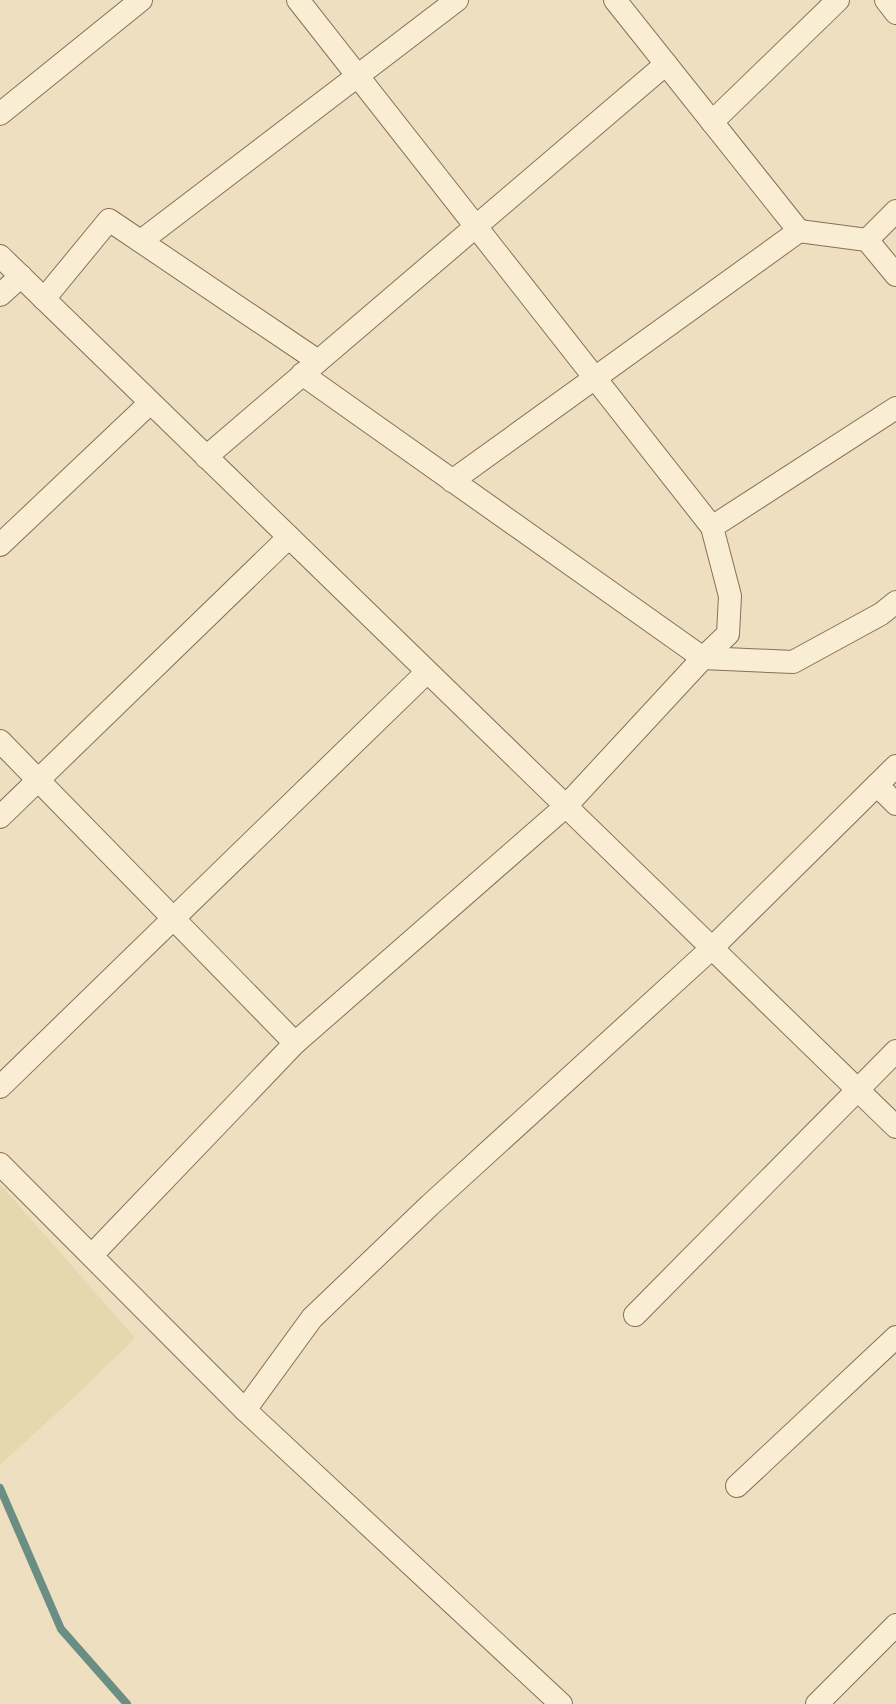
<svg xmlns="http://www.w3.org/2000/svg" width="896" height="1704" font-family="Literata,serif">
<rect width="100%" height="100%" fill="#eedfc0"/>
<!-- farmland -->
<polygon fill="#e4d9ae" points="0,1184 135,1338 84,1388 0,1465"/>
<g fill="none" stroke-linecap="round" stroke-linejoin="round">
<!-- stream -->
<polyline stroke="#6a8e84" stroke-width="8" points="0,1488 61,1629 127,1704"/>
<defs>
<g id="minor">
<polyline points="298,0 712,527"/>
<polyline points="615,0 799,231"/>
<polyline points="886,0 896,13"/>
<polyline points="0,114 141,0"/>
<polyline points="712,122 838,0"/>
<polyline points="867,240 896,211"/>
<polyline points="141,241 457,0"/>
<polyline points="0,256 896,1127"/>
<polyline points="0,295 21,276"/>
<polyline points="44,299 109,220 318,361"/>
<polyline points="302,374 703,658 793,662 881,614 896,602"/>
<polyline points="206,457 666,64"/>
<polyline points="452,481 799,231 867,240 896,275"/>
<polyline points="0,545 150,403"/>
<polyline points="0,741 295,1043"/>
<polyline points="877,785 896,804"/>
<polyline points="0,817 289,537"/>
<polyline points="0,1087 427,672"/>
<polyline points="0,1164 245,1410 561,1704"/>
<polyline points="92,1255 295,1043 566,806 703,658 728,634 730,596 712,527 896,408"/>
<polyline points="635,1315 896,1051"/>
<polyline points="245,1410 312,1318 430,1205 712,948 896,766"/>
<polyline points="737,1486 896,1337"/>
<polyline points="817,1704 896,1625"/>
</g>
</defs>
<!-- minor casing -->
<use href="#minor" stroke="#887058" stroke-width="24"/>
<!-- minor -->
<use href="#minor" stroke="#f9edd4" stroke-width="22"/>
</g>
</svg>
